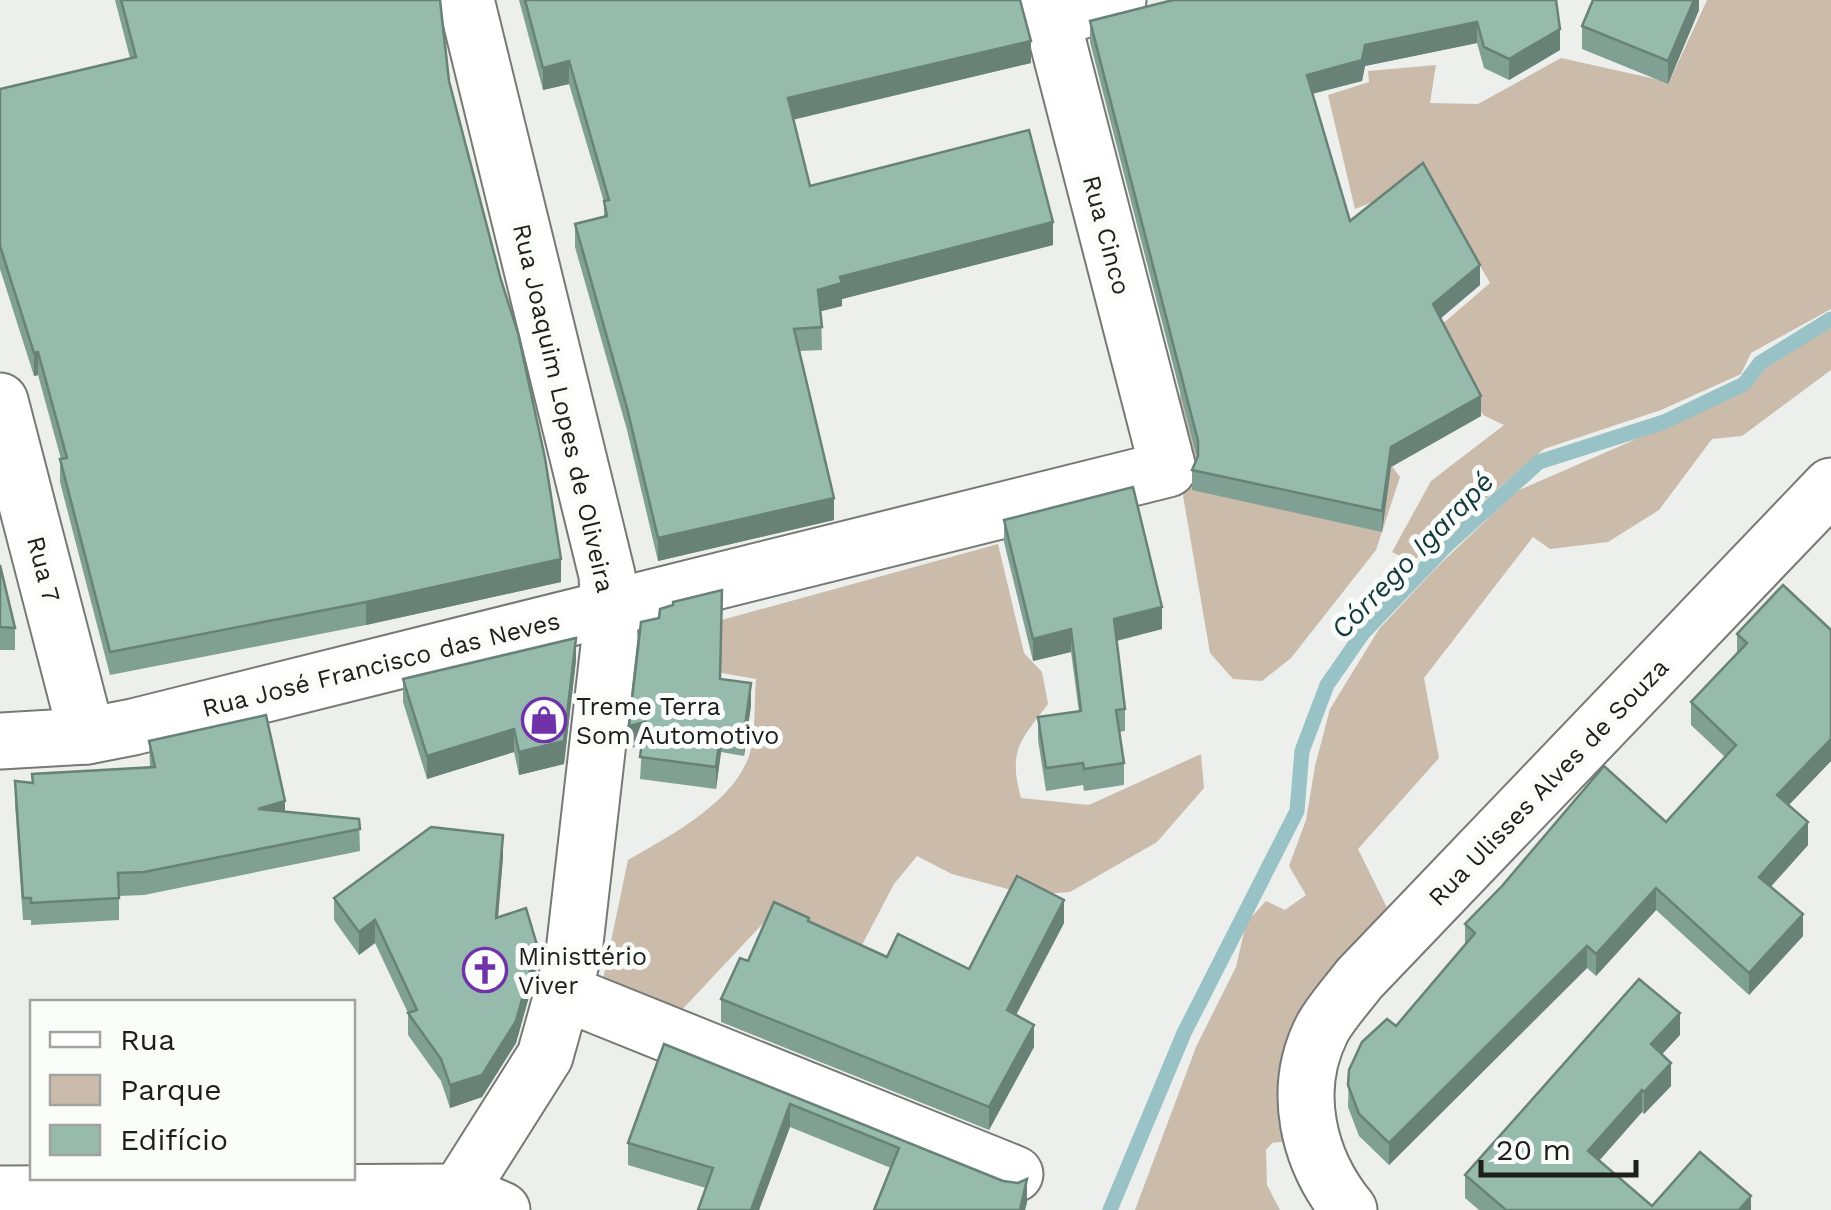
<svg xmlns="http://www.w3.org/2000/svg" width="1831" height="1210" font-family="'Work Sans',sans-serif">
<rect width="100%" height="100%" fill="#ecefeb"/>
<!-- green -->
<g fill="#cabbab">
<polygon points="1707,0 1831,0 1831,309 1751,353 1741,374 1661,410 1544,449 1412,562 1392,552 1431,481 1504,425 1483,415 1440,326 1490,283 1430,179 1355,209 1328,95 1369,82 1368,71 1436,65 1430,103 1478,104 1561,58 1669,82"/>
<polygon points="1831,321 1831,370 1742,436 1712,439 1659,510 1608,542 1550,549 1533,537 1424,678 1439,758 1358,849 1397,928 1296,1140 1272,1143 1266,1150 1267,1185 1280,1210 1135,1210 1196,1047 1236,967 1246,923 1266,901 1285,910 1306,895 1289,866 1306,820 1315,766 1330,709 1379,629 1436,568 1517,491 1746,391 1762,371"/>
<polygon points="1180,367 1340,397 1400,477 1376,550 1291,658 1262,681 1233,679 1210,653 1180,478"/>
<path d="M998 544 1024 653 1042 672 1048 704C1020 741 1008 751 1021 798L1089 805 1201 754 1204 788 1157 842 1070 892 1030 895 952 874 917 856 894 884 853 962 769 917 679 1013 601 989 628 860C668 837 733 803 749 756 756 737 754 701 756 679L716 672 718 621Z"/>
</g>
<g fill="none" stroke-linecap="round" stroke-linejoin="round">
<!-- stream -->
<polyline stroke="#99c2c6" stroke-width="15" points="1110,1210 1184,1033 1297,811 1302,751 1327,685 1363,633 1446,546 1539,462 1664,422 1744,384 1760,363 1831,319"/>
<defs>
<g id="minor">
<polyline points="1052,19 1118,0"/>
<polyline points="0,401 87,736"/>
<polyline points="0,741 87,736 133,727 1168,469 1047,0"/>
<polyline points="563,992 1015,1174"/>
<polyline points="0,1194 459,1192 502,1210"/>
<polyline points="452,1210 459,1192 545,1056 574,952 610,637 607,575 466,0"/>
<path d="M1349 1210C1308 1160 1291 1090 1322 1029 1331 1012 1347 995 1359 979L1831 486"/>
</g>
</defs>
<!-- minor casing -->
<use href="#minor" stroke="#777976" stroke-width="59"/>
<!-- minor -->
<use href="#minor" stroke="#fff" stroke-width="55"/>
</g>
<!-- wall -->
<g fill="#81a094">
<polygon points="115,0 440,0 449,81 561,582 366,625 110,675 60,482 60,459 61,459 38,375 34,376 0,269 0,89 130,58"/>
<polygon points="519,0 1020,0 1031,63 793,119 810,186 1053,245 842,299 842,306 821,311 822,350 799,351 834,520 658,561 627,430 575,247 575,224 604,217 604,202 569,84 543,90"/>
<polygon points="1556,0 1560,50 1509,80 1484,68 1477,43 1365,66 1362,81 1312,94 1350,221 1480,285 1440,318 1481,416 1391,467 1382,532 1192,490 1192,470 1197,458 1090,42 1090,21"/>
<polygon points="1699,0 1699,10 1668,84 1582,49 1582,26"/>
<polygon points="1004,520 1162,629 1117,641 1125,709 1125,731 1119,732 1124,763 1124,785 1084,791 1083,785 1046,791 1038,740 1038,717 1079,712 1071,652 1033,661 1004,542"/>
<polygon points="0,565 15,628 15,650 0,650"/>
<polygon points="1783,585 1831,761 1789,805 1808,845 1770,887 1803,936 1749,995 1656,910 1596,976 1587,968 1389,1165 1359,1136 1348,1107 1349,1070 1396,1026 1465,945 1465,924 1666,822 1725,757 1691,725 1691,702 1737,654 1737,634"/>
<polygon points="576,660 564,764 519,775 514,752 427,779 403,702 403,679"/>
<polygon points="720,679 751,705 744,756 721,752 716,789 640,779 642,745 629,748"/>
<polygon points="149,741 285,812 359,819 360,851 144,895 119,896 119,920 31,925 31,920 23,920 15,804 15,781 32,783 150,767"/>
<polygon points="503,857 498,917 537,968 516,1043 482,1097 450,1108 441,1081 408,1035 408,1013 375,943 359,955 334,920 334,898"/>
<polygon points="809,922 887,957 969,969 1064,923 1016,1015 1034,1047 989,1130 721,1022 721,999 748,961"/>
<polygon points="1680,1035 1662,1054 1671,1086 1644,1114 1642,1112 1599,1161 1652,1206 1751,1210 1479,1210 1465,1198 1465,1175"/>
<polygon points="664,1044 1003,1181 1018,1183 1027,1202 1025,1210 874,1210 891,1168 790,1127 759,1210 698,1210 706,1188 628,1165 628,1143"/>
</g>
<!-- shaded-wall -->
<g fill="#698278">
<polygon points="1694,0 1699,0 1699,10 1668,84 1668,61"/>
<polygon points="1477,22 1477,43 1365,66 1362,81 1307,95 1307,75 1365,45"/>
<polygon points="1560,29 1560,50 1509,80 1509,59"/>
<polygon points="1031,41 1031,63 788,121 788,98"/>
<polygon points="569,61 569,84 543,90 543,68"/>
<polygon points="1053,222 1053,245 842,299 842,306 818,312 818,290 840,277"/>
<polygon points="1480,265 1480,285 1433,325 1433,304"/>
<polygon points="38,352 38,375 34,376 34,353"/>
<polygon points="1481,396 1481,416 1391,467 1382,532 1382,511 1391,447"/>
<polygon points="834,498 834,520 658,561 658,538"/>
<polygon points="561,559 561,582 366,625 366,602"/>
<polygon points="1162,607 1162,629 1114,641 1114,619"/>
<polygon points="1071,629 1071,652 1033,661 1033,639"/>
<polygon points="576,638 576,660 564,764 519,775 519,752"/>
<polygon points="751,683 751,705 744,756 744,733"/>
<polygon points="645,722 645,745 629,748 629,726"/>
<polygon points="514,729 514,752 427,779 427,756"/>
<polygon points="721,730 721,752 716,789 716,767"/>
<polygon points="1831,739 1831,761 1777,817 1777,795"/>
<polygon points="285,801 285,823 258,809"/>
<polygon points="1808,822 1808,845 1759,900 1759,877"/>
<polygon points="503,835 503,857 496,940 496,918"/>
<polygon points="1656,888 1656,910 1596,976 1596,954"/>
<polygon points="1064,900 1064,923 1007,1032 1007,1010"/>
<polygon points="1803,914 1803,936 1749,995 1749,973"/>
<polygon points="375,920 375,943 359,955 359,932"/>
<polygon points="537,945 537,968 516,1043 482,1097 450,1108 450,1085"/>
<polygon points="1587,946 1587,968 1389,1165 1389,1143"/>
<polygon points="1680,1013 1680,1035 1651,1066 1651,1044"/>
<polygon points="1034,1025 1034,1047 989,1130 989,1107"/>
<polygon points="1671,1063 1671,1086 1644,1114 1644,1092"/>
<polygon points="1642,1090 1642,1112 1588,1173 1588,1151"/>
<polygon points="790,1104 790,1127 759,1210 751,1210"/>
<polygon points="1027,1179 1027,1202 1025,1210 1020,1210"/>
<polygon points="1751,1196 1751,1210 1739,1210"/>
</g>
<!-- building -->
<g fill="#96baac" stroke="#698278" stroke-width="2.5">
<polygon points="121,0 440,0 449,81 501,280 518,333 545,458 561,559 366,602 110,652 60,459 67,458 38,352 34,353 0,246 0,89 136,57"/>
<polygon points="525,0 1020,0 1031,41 788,98 810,186 1029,130 1053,222 840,277 842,283 818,290 822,327 794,329 834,498 658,538 627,408 575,224 607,216 604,201 609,200 569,61 543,68"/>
<polygon points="1173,0 1556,0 1560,29 1509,59 1484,47 1477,22 1365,45 1362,60 1307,75 1350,221 1423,163 1480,265 1433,304 1481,396 1391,447 1382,511 1192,470 1198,456 1198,441 1090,21"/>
<polygon points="1593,0 1694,0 1668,61 1582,26"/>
<polygon points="1133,487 1162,607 1114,619 1125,709 1116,710 1124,763 1084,769 1083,763 1046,768 1038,717 1081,711 1071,629 1033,639 1004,520"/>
<polygon points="0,565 15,628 0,627"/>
<polygon points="1783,585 1831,630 1831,739 1777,795 1808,822 1759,877 1803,914 1749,973 1656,888 1596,954 1587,946 1389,1143 1359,1114 1348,1085 1349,1070 1362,1042 1387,1019 1396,1026 1475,933 1465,924 1502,886 1604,766 1666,822 1736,745 1691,702 1747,643 1737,634"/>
<polygon points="722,590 720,679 751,683 744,733 721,730 716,767 640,757 645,722 629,726 641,622 659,618 660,609 673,605 673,602"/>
<polygon points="576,638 564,741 519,752 514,729 427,756 403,679"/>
<polygon points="266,715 285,801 258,809 359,819 360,829 144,872 118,873 119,898 31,903 31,898 23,898 15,781 33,783 32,774 155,767 149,741"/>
<polygon points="431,827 503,835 496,918 526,908 537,945 516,1021 482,1075 450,1085 441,1059 408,1013 417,1010 375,920 359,932 334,898"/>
<polygon points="1017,876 1064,900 1007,1010 1034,1025 989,1107 721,999 740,958 748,961 774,902 809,918 808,921 887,957 898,934 969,969"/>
<polygon points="1639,979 1680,1013 1651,1044 1671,1063 1644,1092 1642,1090 1588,1151 1652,1206 1700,1152 1751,1196 1739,1210 1506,1210 1465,1175"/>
<polygon points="664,1044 1003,1181 1018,1183 1027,1179 1020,1210 874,1210 899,1148 790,1104 751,1210 698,1210 713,1168 628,1143"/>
</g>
<!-- icons -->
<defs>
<symbol id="shop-ring" viewBox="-11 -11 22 22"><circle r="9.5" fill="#fafcf9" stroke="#7032a8" stroke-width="1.5"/><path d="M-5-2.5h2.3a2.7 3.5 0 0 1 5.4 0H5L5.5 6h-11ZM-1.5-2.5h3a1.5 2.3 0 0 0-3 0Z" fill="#7032a8"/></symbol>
<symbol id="church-ring" viewBox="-11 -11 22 22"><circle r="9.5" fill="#fafcf9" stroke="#7032a8" stroke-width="1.5"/><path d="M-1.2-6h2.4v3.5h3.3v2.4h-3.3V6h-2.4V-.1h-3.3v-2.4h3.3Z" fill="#7032a8"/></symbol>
</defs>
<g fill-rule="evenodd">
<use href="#shop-ring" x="519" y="695" width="50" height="50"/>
<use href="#church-ring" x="460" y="945" width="50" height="50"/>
</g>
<g text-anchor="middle" stroke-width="10" stroke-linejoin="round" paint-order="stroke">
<!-- street labels -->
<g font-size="25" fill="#1d1e1d" stroke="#fafcf9">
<text transform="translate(1107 235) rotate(75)" y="9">Rua Cinco</text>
<text transform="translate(564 408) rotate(77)" y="9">Rua Joaquim Lopes de Oliveira</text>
<text transform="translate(44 569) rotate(75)" y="9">Rua 7</text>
<text transform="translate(381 664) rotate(-14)" y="9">Rua José Francisco das Neves</text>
<text transform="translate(1548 782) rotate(-46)" y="9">Rua Ulisses Alves de Souza</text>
</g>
<!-- poi labels -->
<g font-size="25" fill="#1d1e1d" stroke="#fafcf9" text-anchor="start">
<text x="576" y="715">Treme Terra<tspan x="576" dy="29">Som Automotivo</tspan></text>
<text x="518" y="965">Ministtério<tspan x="518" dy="29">Viver</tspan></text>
</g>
<!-- water labels -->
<g font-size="28" font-style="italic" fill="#11393c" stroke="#fafcf9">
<text transform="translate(1412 555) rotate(-46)" y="10">Córrego Igarapé</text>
</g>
</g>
<!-- legend -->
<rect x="30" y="1000" width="325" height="180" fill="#fafcf9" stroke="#a2a3a1" stroke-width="2.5"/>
<rect x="50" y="1032" width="50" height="15" fill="#ffffff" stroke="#a2a3a1" stroke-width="2.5"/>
<text x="120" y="1050" font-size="30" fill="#1d1e1d">Rua</text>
<rect x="50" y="1075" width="50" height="30" fill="#cabbab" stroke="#a2a3a1" stroke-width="2.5"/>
<text x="120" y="1100" font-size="30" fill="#1d1e1d">Parque</text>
<rect x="50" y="1125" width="50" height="30" fill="#96baac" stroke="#a2a3a1" stroke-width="2.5"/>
<text x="120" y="1150" font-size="30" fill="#1d1e1d">Edifício</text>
<!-- scale -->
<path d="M1481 1160v15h155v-15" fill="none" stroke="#1d1e1d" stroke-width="5"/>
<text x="1496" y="1160" font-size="30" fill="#1d1e1d" stroke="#fafcf9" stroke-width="8" paint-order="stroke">20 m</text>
</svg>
